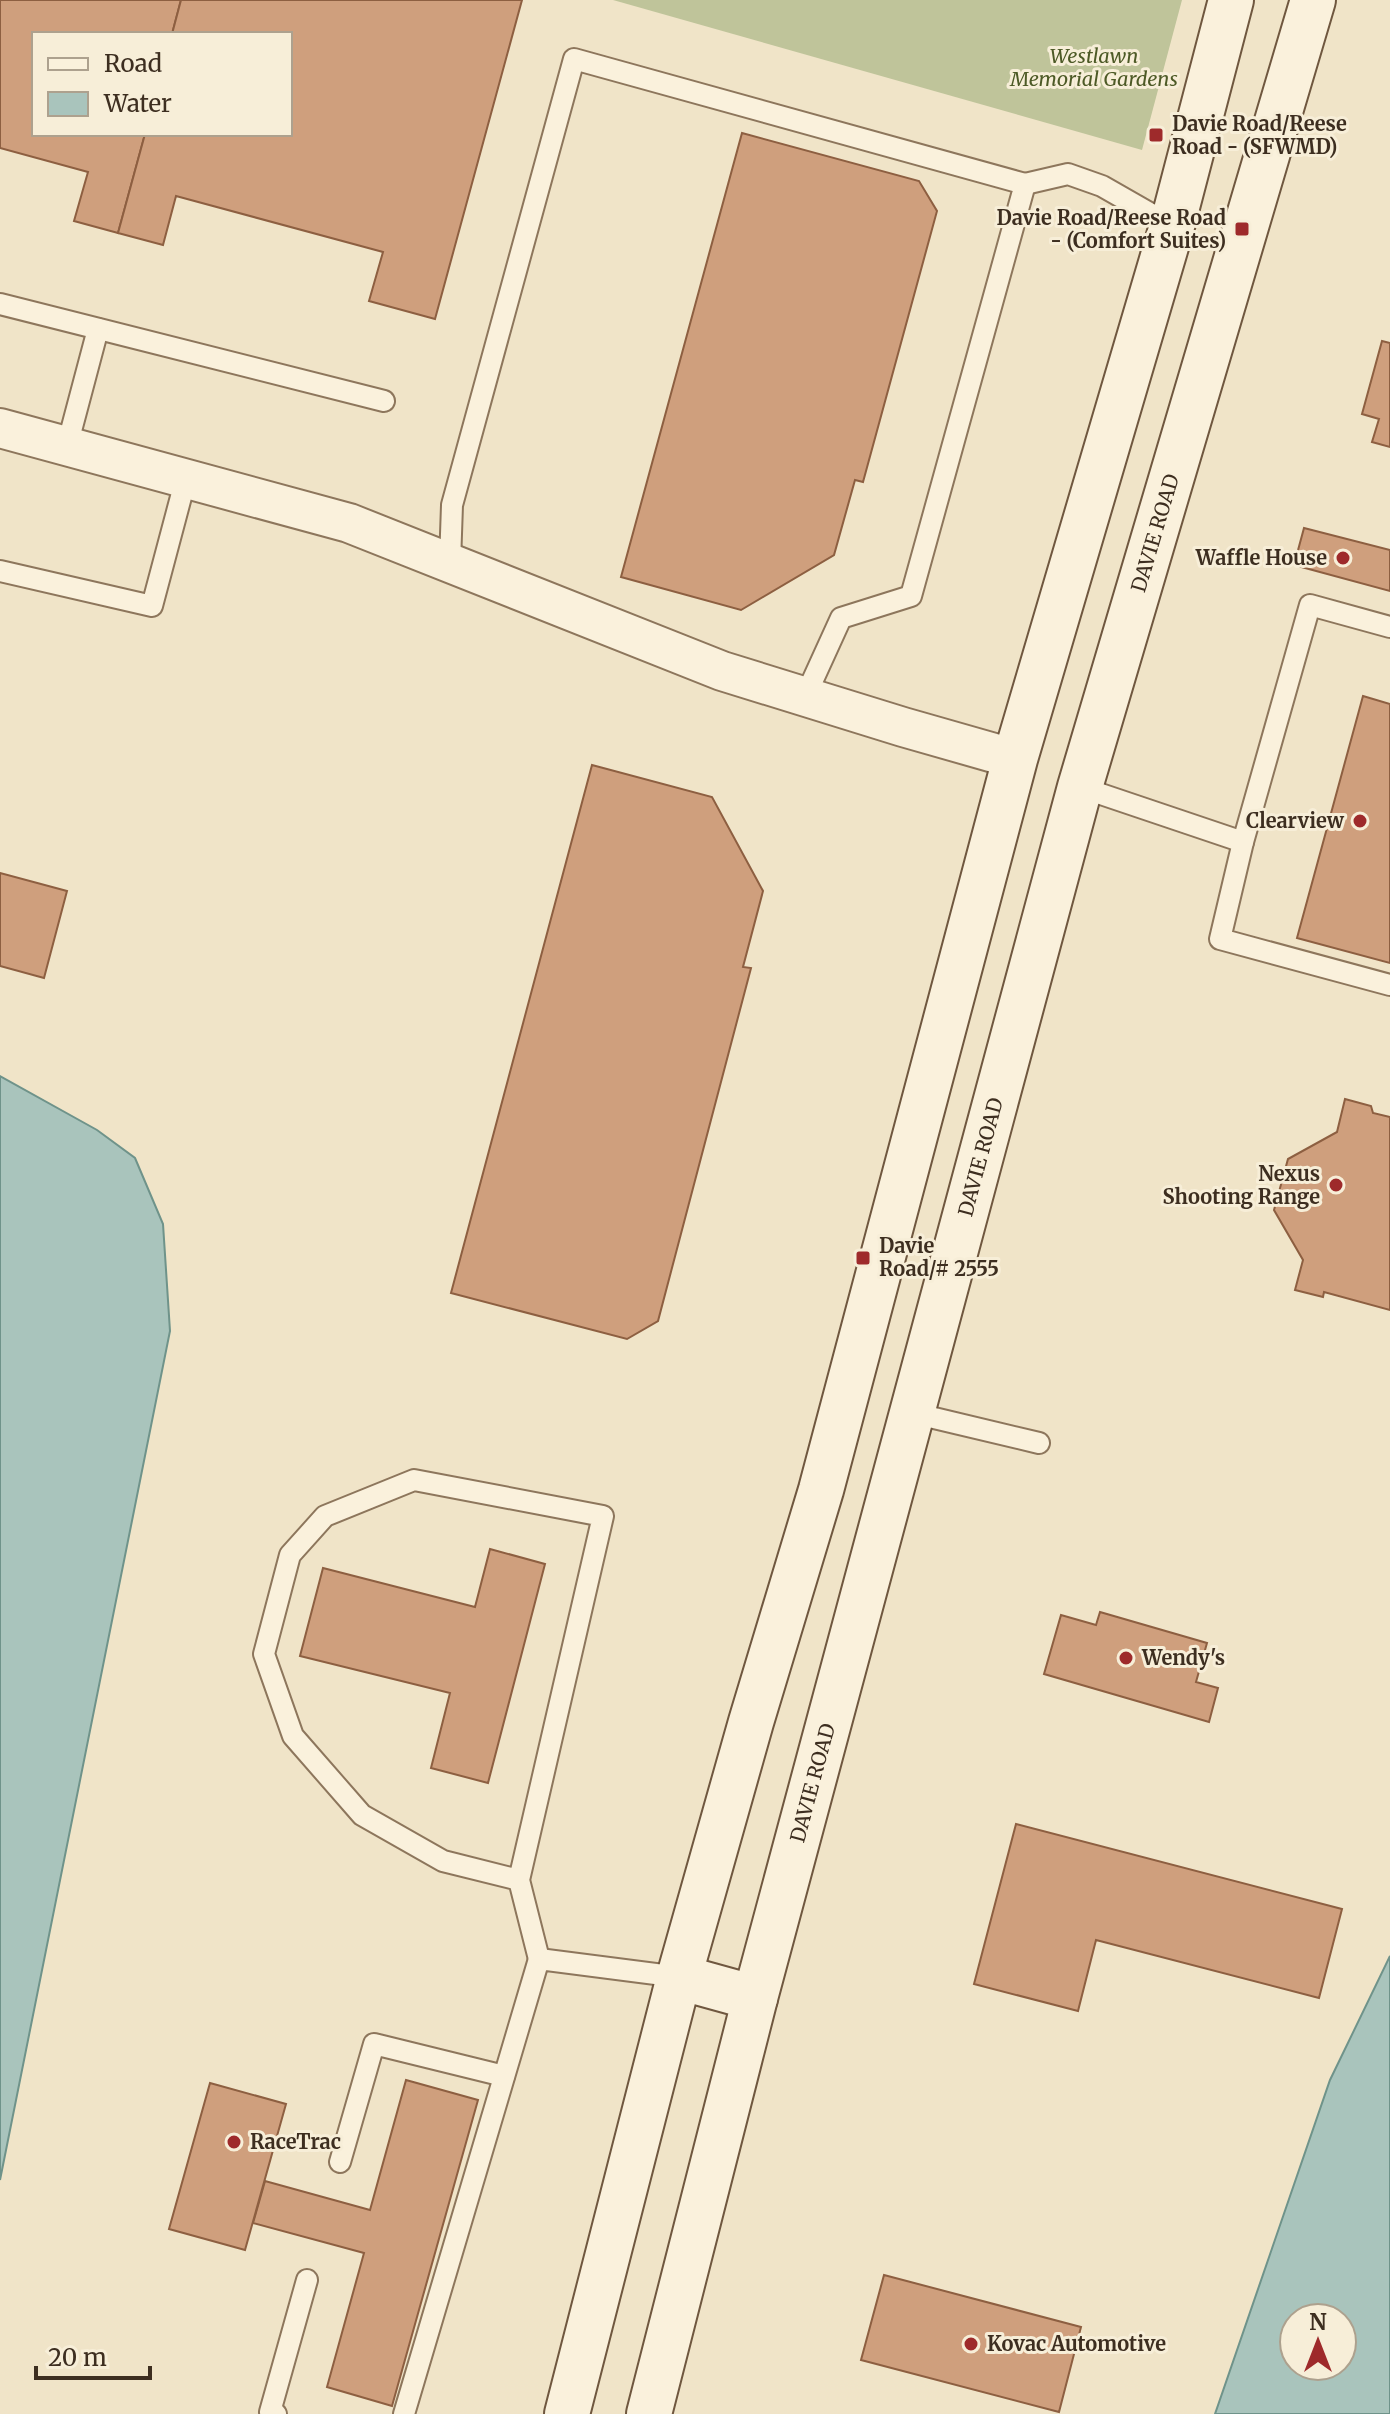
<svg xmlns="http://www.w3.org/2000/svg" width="1390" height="2414" font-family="Merriweather,serif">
<rect width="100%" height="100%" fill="#f0e4c8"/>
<!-- cemetery -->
<polygon fill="#bfc49a" points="613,0 1182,0 1142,150"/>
<!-- water -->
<g fill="#a9c4bc" stroke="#6f938a" stroke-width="2" fill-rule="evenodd">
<polygon points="0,1076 97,1130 135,1158 163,1224 170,1331 0,2180"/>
<path d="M1390 1956V2414H1215L1330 2080ZM1294 2318H1342V2366H1294Z"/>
</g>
<!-- building -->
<g fill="#cf9f7d" stroke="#8d5f41" stroke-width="2">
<polygon points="0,0 181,0 172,34 34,34 34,134 145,134 118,233 74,221 88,172 0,148"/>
<polygon points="181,0 522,0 435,319 369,301 383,252 176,196 163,245 118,233 145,134 290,134 290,34 172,34"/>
<polygon points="742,133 919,181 937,211 863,482 855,480 834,555 741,610 621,577"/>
<polygon points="1382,341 1390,343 1390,447 1372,442 1379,419 1362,414"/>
<polygon points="1304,528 1390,550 1390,591 1294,565"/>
<polygon points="1363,696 1390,704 1390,963 1297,938"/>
<polygon points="592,765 712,797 763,891 743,967 751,968 658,1321 627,1339 451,1293"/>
<polygon points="0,873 67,891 44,978 0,966"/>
<polygon points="1345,1099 1371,1106 1373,1113 1390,1117 1390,1310 1324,1292 1323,1297 1295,1290 1303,1260 1274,1210 1288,1159 1337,1132"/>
<polygon points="490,1549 545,1564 488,1783 431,1768 450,1693 300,1656 323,1568 475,1607"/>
<polygon points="1100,1612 1207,1643 1196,1682 1218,1688 1209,1722 1044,1674 1061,1615 1096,1625"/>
<polygon points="1016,1824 1342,1909 1319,1998 1096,1940 1078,2011 974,1984"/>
<polygon points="406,2080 478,2100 392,2406 327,2387 364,2253 253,2223 265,2181 370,2210"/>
<polygon points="210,2083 286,2104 245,2250 169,2229"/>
<polygon points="884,2275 1081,2327 1059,2412 861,2360"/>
</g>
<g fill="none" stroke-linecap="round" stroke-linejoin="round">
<defs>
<g id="service">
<polyline points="1025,184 1068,174 1102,186 1172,226"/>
<polyline points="0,304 384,401"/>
<polyline points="67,446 98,329"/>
<polyline points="450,563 452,505 574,59 1025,184 911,596 841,618 805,697"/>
<polyline points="0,571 152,606 186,478"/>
<polyline points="1390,627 1310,605 1243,842 1220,939 1390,985"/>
<polyline points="1080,787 1243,842"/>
<polyline points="913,1413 1039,1443"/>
<polyline points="519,1880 443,1861 362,1815 293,1736 264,1654 290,1555 325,1516 414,1480 603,1516 519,1880 539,1959"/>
<polyline points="340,2162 374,2044 504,2076"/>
<polyline points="276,2414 270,2412 307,2280"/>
<polyline points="404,2414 539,1959 679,1977"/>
</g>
<polyline id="minor" points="0,428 349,523 722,671 903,727 1015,759"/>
<g id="secondary">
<polyline points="679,1977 755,1998"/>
<polyline points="567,2414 679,1977 751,1722 821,1490 1015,759 1172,226 1231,0"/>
<path id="s1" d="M649 2414 755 1998 1080 787 1313 0"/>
</g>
</defs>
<!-- service casing -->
<use href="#service" stroke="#8d765c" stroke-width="24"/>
<!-- minor casing -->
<use href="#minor" stroke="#8d765c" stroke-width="42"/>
<!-- secondary casing -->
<use href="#secondary" stroke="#6f573f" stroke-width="48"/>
<!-- service -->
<use href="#service" stroke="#faf1dc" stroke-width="20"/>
<!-- minor -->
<use href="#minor" stroke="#faf1dc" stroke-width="38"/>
<!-- secondary -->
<use href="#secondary" stroke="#faf1dc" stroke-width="44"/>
</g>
<!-- markers -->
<g fill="#9e2a2b" stroke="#f7eed8" stroke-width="3">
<rect x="1148" y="127" width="16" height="16" rx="4"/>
<rect x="1234" y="221" width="16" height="16" rx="4"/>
<circle cx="1343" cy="558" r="8"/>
<circle cx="1360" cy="821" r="8"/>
<circle cx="1336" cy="1185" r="8"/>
<rect x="855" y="1250" width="16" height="16" rx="4"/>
<circle cx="1126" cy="1658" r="8"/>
<circle cx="234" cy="2142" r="8"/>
<circle cx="971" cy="2344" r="8"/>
</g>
<g text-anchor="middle" stroke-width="6" stroke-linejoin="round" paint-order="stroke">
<!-- park labels -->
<g font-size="20" font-style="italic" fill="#4d5a26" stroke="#f7eed8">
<text x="1094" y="63">Westlawn<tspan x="1094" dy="23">Memorial Gardens</tspan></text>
</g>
<!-- poi labels -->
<g font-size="20" font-weight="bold" fill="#3d2e20" stroke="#f7eed8" text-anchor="start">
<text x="1172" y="131">Davie Road/Reese<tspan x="1172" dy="23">Road - (SFWMD)</tspan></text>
<text x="1226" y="225" text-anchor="end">Davie Road/Reese Road<tspan x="1226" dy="23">- (Comfort Suites)</tspan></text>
<text x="1327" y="565" text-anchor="end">Waffle House</text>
<text x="1344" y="828" text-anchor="end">Clearview</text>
<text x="1320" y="1181" text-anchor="end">Nexus<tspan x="1320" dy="23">Shooting Range</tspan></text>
<text x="879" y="1253">Davie<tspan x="879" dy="23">Road/# 2555</tspan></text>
<text x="1142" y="1665">Wendy's</text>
<text x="250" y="2149">RaceTrac</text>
<text x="987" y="2351">Kovac Automotive</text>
</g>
<!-- street labels -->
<g font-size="20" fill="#3d2e20" stroke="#f7eed8">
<text dy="7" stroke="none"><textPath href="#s1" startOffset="1948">DAVIE ROAD</textPath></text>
<text dy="7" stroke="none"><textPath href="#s1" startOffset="1300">DAVIE ROAD</textPath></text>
<text dy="7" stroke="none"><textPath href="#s1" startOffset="652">DAVIE ROAD</textPath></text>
</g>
</g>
<!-- legend -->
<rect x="32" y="32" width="260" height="104" fill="#f7eed8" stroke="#ada18e" stroke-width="2"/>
<rect x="48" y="58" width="40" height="12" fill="#faf1dc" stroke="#ada18e" stroke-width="2"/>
<text x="104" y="72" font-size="24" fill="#3d2e20">Road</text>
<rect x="48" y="92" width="40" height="24" fill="#a9c4bc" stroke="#ada18e" stroke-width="2"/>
<text x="104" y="112" font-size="24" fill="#3d2e20">Water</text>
<!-- north arrow -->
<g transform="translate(1318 2342)"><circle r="38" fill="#f7eed8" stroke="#ada18e" stroke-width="2"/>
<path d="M0-6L14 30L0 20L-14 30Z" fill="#9e2a2b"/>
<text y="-12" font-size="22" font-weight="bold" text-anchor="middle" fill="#3d2e20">N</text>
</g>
<!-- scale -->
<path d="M36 2366v12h114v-12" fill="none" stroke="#3d2e20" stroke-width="4"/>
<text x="48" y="2366" font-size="24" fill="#3d2e20" stroke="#f7eed8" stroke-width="6" paint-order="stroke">20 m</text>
</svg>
